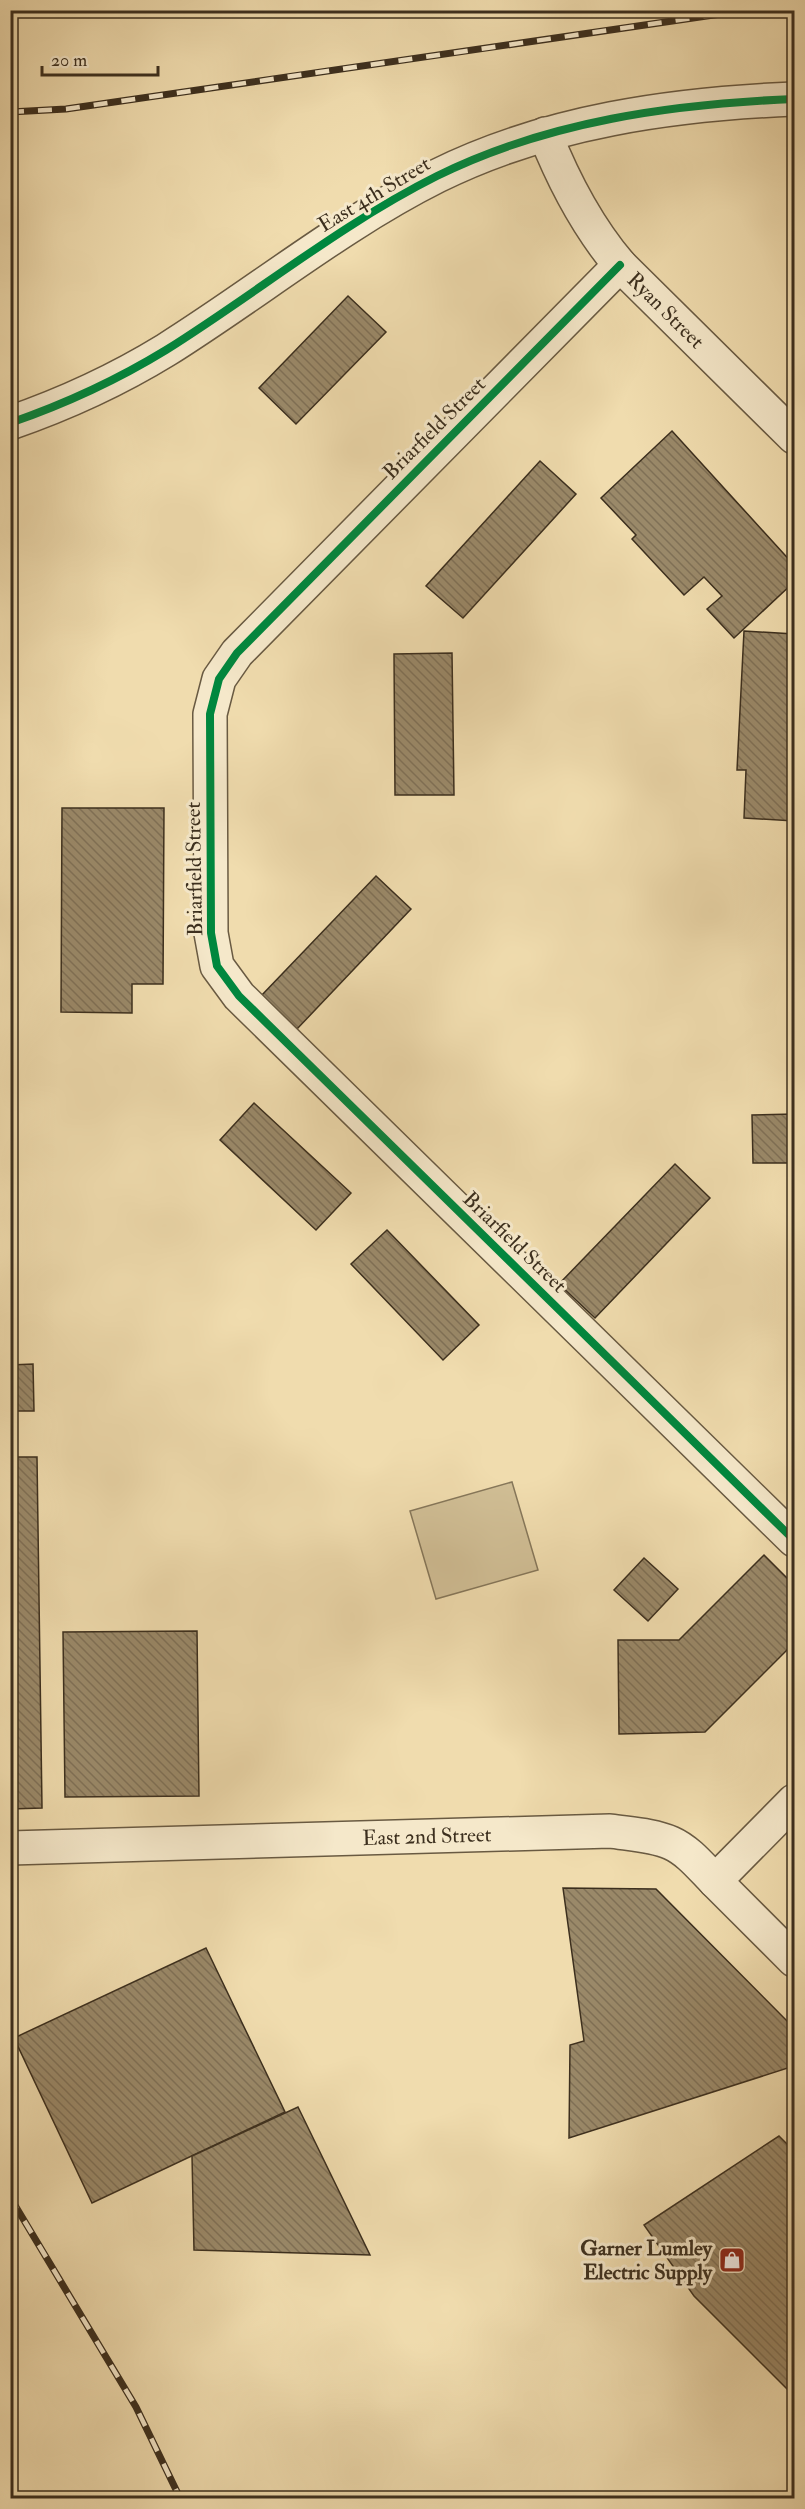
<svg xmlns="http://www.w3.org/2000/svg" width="805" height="2509" font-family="'IM FELL Double Pica',serif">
<defs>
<pattern id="building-back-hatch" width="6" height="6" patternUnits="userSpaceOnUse" patternTransform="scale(1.5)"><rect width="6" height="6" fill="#9a8969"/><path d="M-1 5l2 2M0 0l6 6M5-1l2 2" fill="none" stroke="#7f7056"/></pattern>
</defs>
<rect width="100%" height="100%" fill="#f0dcae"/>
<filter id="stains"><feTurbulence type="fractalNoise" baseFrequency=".00333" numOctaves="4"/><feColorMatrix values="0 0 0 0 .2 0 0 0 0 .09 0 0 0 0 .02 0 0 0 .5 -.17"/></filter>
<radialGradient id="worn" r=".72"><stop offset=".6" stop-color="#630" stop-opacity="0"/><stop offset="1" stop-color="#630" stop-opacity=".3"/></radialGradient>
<!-- pitch -->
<polygon fill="#d1bf96" stroke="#86775a" stroke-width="1.5" points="512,1482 538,1570 436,1599 410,1511"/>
<!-- building -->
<g fill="url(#building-back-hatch)" stroke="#3c2f1e" stroke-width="1.5">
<polygon points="348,296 386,332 296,424 259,388"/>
<polygon points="672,431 794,565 794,582 734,638 707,609 722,596 704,577 684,595 632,539 636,535 601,498"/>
<polygon points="540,461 576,494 463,618 426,586"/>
<polygon points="744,631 794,634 794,821 744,818 746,770 737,770"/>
<polygon points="452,653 454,795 395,795 394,654"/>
<polygon points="62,808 164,808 163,984 132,984 132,1013 61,1012"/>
<polygon points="376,876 411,909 297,1029 261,996"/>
<polygon points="254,1103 351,1193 316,1230 220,1140"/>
<polygon points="794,1114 794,1163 753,1163 752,1115"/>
<polygon points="675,1164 710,1198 595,1318 559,1284"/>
<polygon points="387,1230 479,1325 443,1360 351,1264"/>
<polygon points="33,1364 34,1411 10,1411 10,1365"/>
<polygon points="10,1457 37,1457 42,1808 10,1809"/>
<polygon points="764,1555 794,1585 794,1643 705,1732 619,1734 618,1640 679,1640"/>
<polygon points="644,1558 678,1589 648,1621 614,1590"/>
<polygon points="197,1631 199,1796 65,1797 63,1632"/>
<polygon points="563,1888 656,1889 794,2028 794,2066 569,2138 570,2045 584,2041"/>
<polygon points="206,1948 285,2112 92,2203 14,2038"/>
<polygon points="298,2107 370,2255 194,2250 192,2156"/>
<polygon points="779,2136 794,2151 794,2396 694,2296 644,2225"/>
</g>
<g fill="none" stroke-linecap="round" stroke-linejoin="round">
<defs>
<g id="minor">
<path id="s1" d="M545 134C564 182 587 226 620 265L794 437"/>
<polyline points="620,265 237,653 219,679 210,714 211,933 217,966 239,996 794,1540"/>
<path d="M10 423C65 404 117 380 166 350 257 293 341 224 437 176 548 121 673 104 794 99"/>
<polyline points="794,1801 715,1881 794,1960"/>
</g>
<g id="tertiary">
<path id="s2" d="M10 1848 610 1831C630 1834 653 1835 671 1843 689 1851 702 1868 715 1881"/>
</g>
</defs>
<!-- minor casing -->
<use href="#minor" stroke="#695a42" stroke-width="36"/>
<!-- tertiary casing -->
<use href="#tertiary" stroke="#695a42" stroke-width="36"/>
<!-- minor -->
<use href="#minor" stroke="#f5e8ca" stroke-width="33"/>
<!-- tertiary -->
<use href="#tertiary" stroke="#f5e8ca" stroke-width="33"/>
<defs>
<g id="rail">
<polyline points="10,112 66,109 748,10"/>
<polyline points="10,2197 136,2407 180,2498"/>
</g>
</defs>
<!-- rail casing -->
<use href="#rail" stroke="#3c2f1e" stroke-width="7"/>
<!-- rail -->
<use href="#rail" stroke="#f5e8ca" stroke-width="4.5" stroke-dasharray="14" stroke-linecap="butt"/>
<defs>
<g id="cycleway">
<polyline points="620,265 237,653 219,679 210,714 211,933 217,966 239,996 794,1540"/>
<path d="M10 423C65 404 117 380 166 350 257 293 341 224 437 176 548 121 673 104 794 99"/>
</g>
</defs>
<!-- cycleway casing -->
<use href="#cycleway" stroke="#f5e8ca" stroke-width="11"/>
<!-- cycleway -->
<use href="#cycleway" stroke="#00873e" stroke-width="8"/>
</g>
<!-- icons -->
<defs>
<symbol id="shop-square" viewBox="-11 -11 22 22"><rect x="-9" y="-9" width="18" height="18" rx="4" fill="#8f2418" stroke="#f5e8ca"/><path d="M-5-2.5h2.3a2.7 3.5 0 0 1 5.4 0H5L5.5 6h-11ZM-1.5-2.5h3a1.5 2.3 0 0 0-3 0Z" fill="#fff"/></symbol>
</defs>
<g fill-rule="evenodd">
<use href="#shop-square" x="717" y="2245" width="30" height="30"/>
</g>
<g text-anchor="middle" stroke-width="6" stroke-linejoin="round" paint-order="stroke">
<!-- street labels -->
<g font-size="21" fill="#3c2f1e" stroke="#f5e8ca">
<text transform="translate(374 194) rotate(-31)" y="7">East 4th Street</text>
<text dy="7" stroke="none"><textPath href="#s1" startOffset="216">Ryan Street</textPath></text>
<text transform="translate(434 428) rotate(-45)" y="7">Briarfield Street</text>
<text transform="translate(194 869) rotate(-91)" y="7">Briarfield Street</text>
<text transform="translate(515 1242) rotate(44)" y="7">Briarfield Street</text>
<text dy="7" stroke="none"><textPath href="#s2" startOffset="417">East 2nd Street</textPath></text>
</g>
<!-- poi labels -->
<g font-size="21" font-weight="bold" fill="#3c2f1e" stroke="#f5e8ca" text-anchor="end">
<text x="712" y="2255">Garner Lumley<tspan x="712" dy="24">Electric Supply</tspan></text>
</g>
</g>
<!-- margin -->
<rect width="805" height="2509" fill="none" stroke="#f0dcae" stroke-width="36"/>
<rect x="12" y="12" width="781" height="2485" fill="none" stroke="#3c2f1e" stroke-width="3"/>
<rect x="18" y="18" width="769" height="2473" fill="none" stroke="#3c2f1e" stroke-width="1.5"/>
<!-- scale -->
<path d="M42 66v9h116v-9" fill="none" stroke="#3c2f1e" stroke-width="3"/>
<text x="51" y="66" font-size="18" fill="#3c2f1e" stroke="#f5e8ca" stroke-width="4.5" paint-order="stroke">20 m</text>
<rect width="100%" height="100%" filter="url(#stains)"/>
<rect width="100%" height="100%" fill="url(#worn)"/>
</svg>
